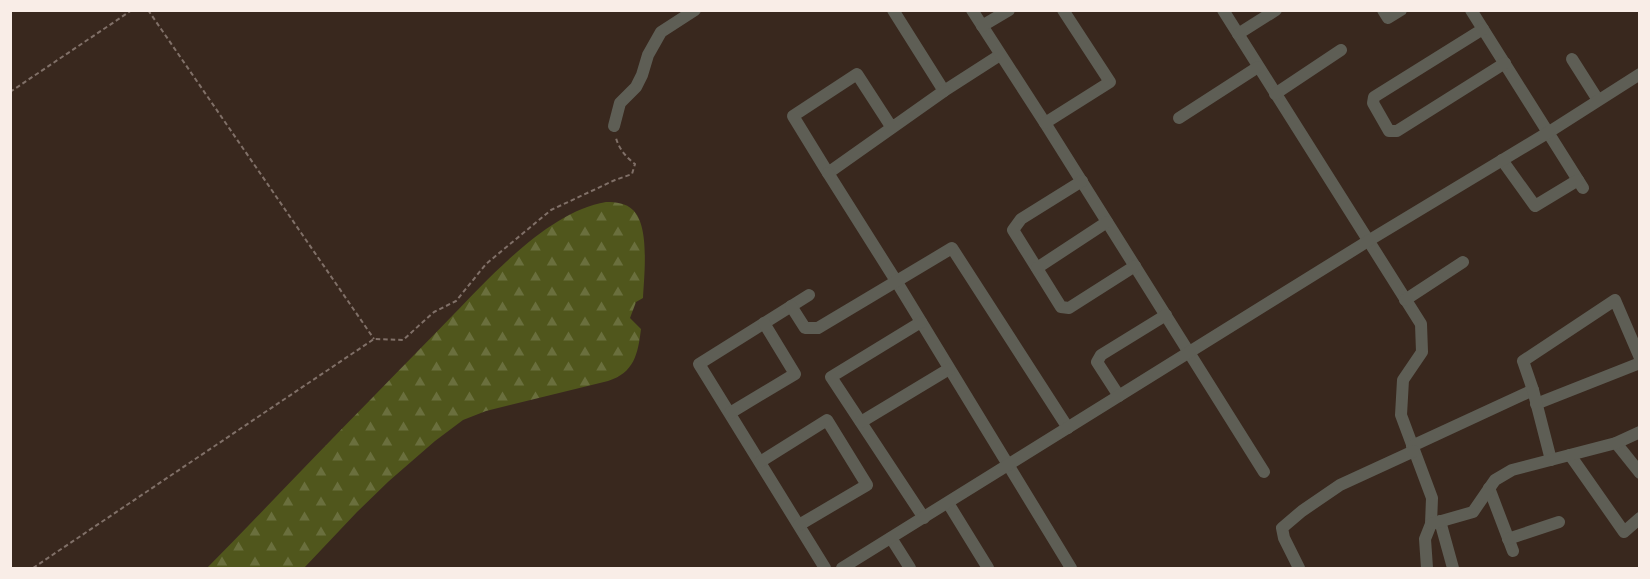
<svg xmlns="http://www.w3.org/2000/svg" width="1650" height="579" font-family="Montserrat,sans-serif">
<defs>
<pattern id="forest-firs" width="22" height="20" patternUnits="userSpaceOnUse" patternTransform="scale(1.5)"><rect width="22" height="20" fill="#50561c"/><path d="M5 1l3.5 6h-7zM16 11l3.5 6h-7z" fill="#6a6f3d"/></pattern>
</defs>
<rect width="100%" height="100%" fill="#39281e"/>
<!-- forest -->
<path fill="url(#forest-firs)" d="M606 202C616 202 626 203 633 210 650 226 644 276 643 298L636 302 630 318 641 329C638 354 634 373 608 381L486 411 463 420 435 441 389 481 357 512 304 568H207C263 511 318 453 375 395 401 368 428 341 454 314 493 274 550 211 606 202Z"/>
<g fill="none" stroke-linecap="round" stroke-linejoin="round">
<!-- path -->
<g stroke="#807068" stroke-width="2" stroke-dasharray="4.5 3" stroke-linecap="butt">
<polyline points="148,10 374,339"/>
<polyline points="10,92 132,10"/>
<path d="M33 568 374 339 403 340 434 312 456 301 486 264 551 210 615 180 632 174 635 164C626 157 619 149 616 138"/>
</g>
<!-- minor -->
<g stroke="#5e5e55" stroke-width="12">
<polyline points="893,10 944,91 1000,55"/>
<polyline points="972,10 1045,123 1264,472"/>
<polyline points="1223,10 1421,324 1422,352 1403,380 1401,415 1432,498 1431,524 1425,539 1427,568"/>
<polyline points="1383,10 1388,18 1401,10"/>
<polyline points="1471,10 1583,188"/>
<polyline points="982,26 1009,10"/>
<polyline points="1483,29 1374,97 1373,103 1389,131 1397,131 1505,63"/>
<polyline points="1238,34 1276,10"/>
<polyline points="1572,59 1598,100"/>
<polyline points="1275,94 1341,50"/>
<polyline points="1179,118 1258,67"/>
<polyline points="1045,123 1110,82 1063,10"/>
<polyline points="614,126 620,103 636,87 642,75 648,55 661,32 695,10"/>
<polyline points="892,128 857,74 793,116 828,173 944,91"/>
<polyline points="1502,160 1535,206 1578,180"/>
<polyline points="828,173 898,284 1071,568"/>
<polyline points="1082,181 1021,219 1013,230 1061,307 1069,308 1135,266"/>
<polyline points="1037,268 1107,222"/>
<polyline points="809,295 699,364 825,568"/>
<polyline points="1405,300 1463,262"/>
<polyline points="791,306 805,328 818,328 952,248 1068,428"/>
<polyline points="921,322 831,377 924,518"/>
<polyline points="1119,396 1097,362 1101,355 1166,315"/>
<polyline points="1536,404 1640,363"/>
<polyline points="730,413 795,374 764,323"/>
<polyline points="861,422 949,369"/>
<polyline points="1616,443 1640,473"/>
<polyline points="1412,446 1533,390"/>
<polyline points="1570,455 1624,532 1640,518"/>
<polyline points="1551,460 1533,390 1523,361 1615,300 1640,358"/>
<polyline points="760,462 827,420 867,485 799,525"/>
<polyline points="1489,488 1513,551"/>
<polyline points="948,503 988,568"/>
<polyline points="1440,521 1453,568"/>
<polyline points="1431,524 1473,512 1495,480 1512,470 1616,443 1640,432"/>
<polyline points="891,538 910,568"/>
<polyline points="1508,539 1559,522"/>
<polyline points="842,568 1368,241 1549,132 1640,74"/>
<polyline points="1299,568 1284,538 1282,528 1302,511 1340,485 1414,451"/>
</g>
</g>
<!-- border -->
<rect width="1650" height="579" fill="none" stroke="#f9ede7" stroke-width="24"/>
</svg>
